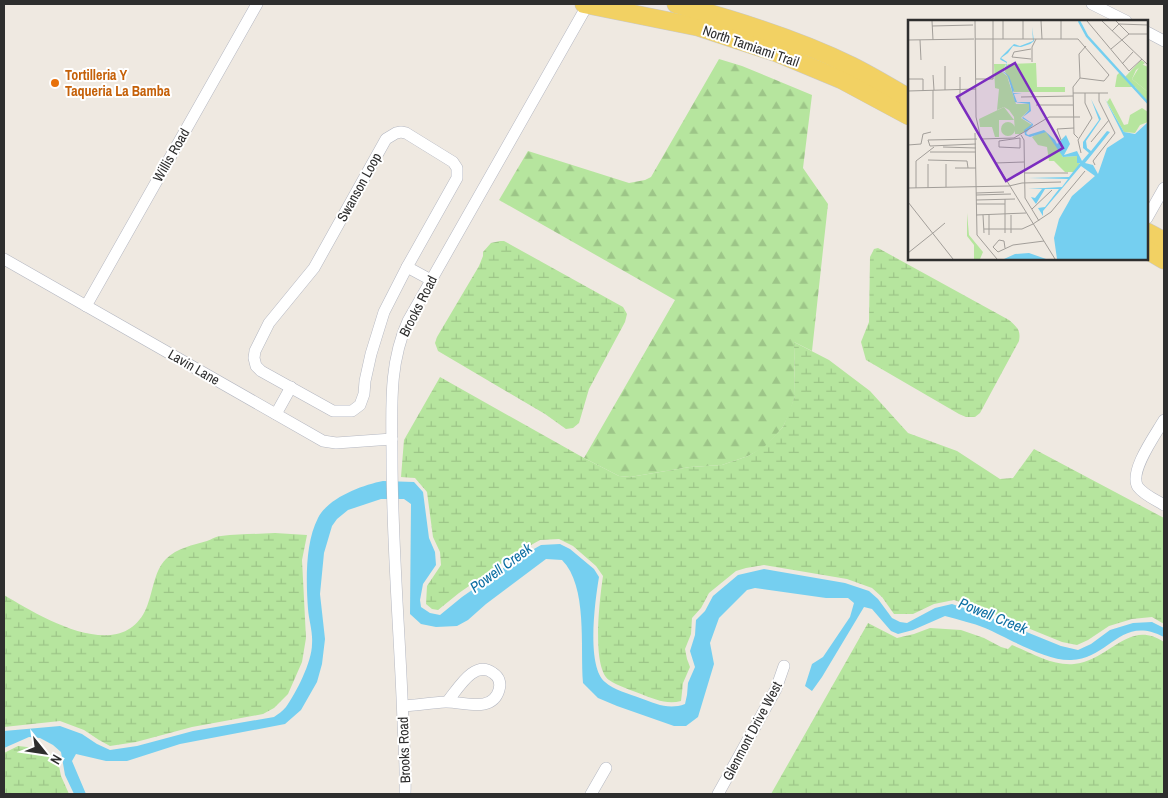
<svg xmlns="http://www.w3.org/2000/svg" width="1168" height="798" font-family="'Archivo Narrow',sans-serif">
<defs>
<pattern id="forest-firs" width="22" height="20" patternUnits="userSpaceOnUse" patternTransform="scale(1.25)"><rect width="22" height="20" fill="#b6e59e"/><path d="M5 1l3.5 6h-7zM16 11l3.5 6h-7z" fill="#9dc588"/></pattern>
<pattern id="wetland-marsh" width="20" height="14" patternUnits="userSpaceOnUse" patternTransform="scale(1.25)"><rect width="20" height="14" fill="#b6e59e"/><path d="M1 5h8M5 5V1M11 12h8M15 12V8" fill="none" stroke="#9dc588"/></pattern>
</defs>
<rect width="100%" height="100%" fill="#efe9e1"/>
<!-- forest -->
<polygon fill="url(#forest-firs)" points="719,59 742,66 812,95 803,168 828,204 812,351 794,342 795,396 790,411 783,427 765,447 748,456 722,465 690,467 630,477 619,476 584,458 675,300 499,200 528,151 629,183 645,180 651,177"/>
<!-- wetland -->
<g fill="url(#wetland-marsh)">
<polygon points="500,241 504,241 623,307 627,314 625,322 589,389 579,423 573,428 566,429 545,414 438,351 435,343 437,337 479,266 483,256 483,252 491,243"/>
<path d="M878 248 1009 320C1017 327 1021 330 1019 341L980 413 975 417H966L959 414 866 360 861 342 869 322 870 257 874 249Z"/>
<path d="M794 342 829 360 870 391 908 433 957 451 1000 479 1013 478 1034 449 1164 518V624L1152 617 1132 619 1109 626 1088 640 1077 645 1062 642 984 610 954 600 934 604 913 614H894L882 597 872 588 847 579 764 565 746 568 736 571 709 593 701 608 692 618 691 634 685 649 687 659 690 667 683 683 681 701C667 705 654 699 641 694 631 690 618 686 609 680 591 667 600 597 603 576L596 566 573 546 559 539 540 540 515 554 459 593 438 610 432 609 426 604 427 586 441 565 440 552 433 537 427 492 415 478 401 477 404 440 440 377 584 458 619 476 630 477 690 467 722 465 748 456 765 446 783 427 795 396Z"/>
<path d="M275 533 307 535 302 560 306 638 302 662 288 694 274 708 263 714 192 727 136 742 110 746 99 740 84 730 60 721 4 727V595C38 615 118 665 145 611 153 595 153 572 166 559 177 548 193 545 207 541 212 539 217 536 221 536 239 534 257 534 275 533Z"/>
<path d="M868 623 897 638 914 634 930 628 961 630 984 638 1001 647 1008 649 1012 645C1031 653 1053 666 1074 664 1110 660 1129 618 1164 642V794H771Z"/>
<polygon points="18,746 27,747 57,756 61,776 69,794 4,794 4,753"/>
</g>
<!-- water -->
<path fill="#75cff0" d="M383 481 414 482 423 492 429 538 435 552 436 565 423 584 420 600 421 607 430 613 440 615 462 597 518 558 541 545 560 544 570 549 594 569 599 577C595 601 586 666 605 682 613 690 630 694 640 698 656 704 669 710 685 704L687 695 688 683 695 667 690 651 695 635 696 620 705 611 713 596 738 575 764 569 845 583 869 591 878 599 892 618 900 622 907 623 935 608 952 604 982 614 1061 646 1078 650 1091 644 1110 630 1133 623 1152 622 1164 628V637C1120 614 1110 659 1071 660 1046 661 1008 638 985 628 973 623 959 620 945 616L913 630 898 634 891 631 872 609 864 607 822 677 812 691 805 686 812 664 823 657 850 617 854 603 848 598H826L755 588 747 590 719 618 710 643 714 664 698 717 686 726H674L617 706 598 698 583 683C580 647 588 586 562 560L546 559 486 604 468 620 457 626 436 627 421 624 410 614 411 504 404 499H381L348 510 337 519 332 526 324 553 320 594 325 639 322 664 317 682 301 710 285 724 180 744 127 761H106L76 754 72 761 86 794H74L65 775 61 752 53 745 40 738 29 737 4 748V731L60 726 82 734 97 744 110 750 137 746 193 731 274 717C278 714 283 711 286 707 296 693 312 662 312 644 313 632 309 621 308 609 306 582 305 543 318 518 328 498 362 485 383 481Z"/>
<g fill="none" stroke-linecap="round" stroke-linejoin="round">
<defs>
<g id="minor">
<polyline points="1092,4 1126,21"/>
<polyline points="1147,32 1164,41"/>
<polygon points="401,132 406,133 453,162 457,168 457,178 407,267 384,312 371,354 365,381 364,394 360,405 352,411 333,411 261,371 256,366 254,358 255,351 269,323 314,268 386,139 396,133"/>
<polyline points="1147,218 1164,188"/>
<polyline points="4,259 323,441 336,443 392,439"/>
<polyline points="407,267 431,280"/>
<polyline points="86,306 257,4"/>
<polyline points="276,414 291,387"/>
<path d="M1164 420C1156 434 1128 472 1138 487 1144 495 1156 500 1164 505"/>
<path d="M403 706C417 705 431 703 445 702 462 701 492 714 499 690 501 683 499 677 493 673 474 659 458 689 447 702"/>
<path d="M405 794C406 770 404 746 403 722 400 634 392 546 392 458 392 410 388 365 408 321L588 4"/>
<polyline points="591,794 606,768"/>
<polyline points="718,794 776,689 784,666"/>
</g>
<g id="primary">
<polyline points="584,4 698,27 777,53 842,80 909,116"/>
<path d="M676 4C736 20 797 39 852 66 872 76 890 87 909 98"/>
<polyline points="1147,232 1164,241"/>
<polyline points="1147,250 1164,260"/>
</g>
</defs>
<!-- minor casing -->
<use href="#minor" stroke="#b4b7c1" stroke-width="12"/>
<!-- primary casing -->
<use href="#primary" stroke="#c9c9c9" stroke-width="19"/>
<!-- minor -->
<use href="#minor" stroke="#fff" stroke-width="11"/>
<!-- primary -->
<use href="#primary" stroke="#f2d163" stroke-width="18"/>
</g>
<!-- markers -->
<circle fill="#e8710a" stroke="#fff" stroke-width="2" cx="55" cy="83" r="5"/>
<g text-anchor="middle" stroke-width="4" stroke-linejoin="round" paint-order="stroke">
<!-- street labels -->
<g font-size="14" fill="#2e2e2e" stroke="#fff">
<text transform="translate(751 46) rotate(19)" y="5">North Tamiami Trail</text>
<text transform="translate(171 155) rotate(-60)" y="5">Willis Road</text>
<text transform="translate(359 187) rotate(-61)" y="5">Swanson Loop</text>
<text transform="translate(418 306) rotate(-63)" y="5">Brooks Road</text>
<text transform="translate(194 367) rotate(30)" y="5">Lavin Lane</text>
<text transform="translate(752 731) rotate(-62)" y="5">Glenmont Drive West</text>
<text transform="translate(404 750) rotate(-92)" y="5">Brooks Road</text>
</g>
<!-- food labels -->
<g font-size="14" font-weight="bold" fill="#c56008" stroke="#fff" text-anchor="start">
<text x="65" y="80">Tortilleria Y<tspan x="65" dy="16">Taqueria La Bamba</tspan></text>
</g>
<!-- water labels -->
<g font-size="15" font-style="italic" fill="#0d6fa3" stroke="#fff">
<text transform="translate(501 568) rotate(-36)" y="5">Powell Creek</text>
<text transform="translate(993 616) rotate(22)" y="5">Powell Creek</text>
</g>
</g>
<!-- overview -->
<g transform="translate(908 20)">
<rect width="240" height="240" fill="#efe9e1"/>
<path d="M233 40 237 43 228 50 224 59 240 72V83L227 67H207L209 55 212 52 217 57ZM96 87 106 100H91V117H87L84 107H72L71 99Z" fill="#b6e59e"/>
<path d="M128 43 129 67H157V72H106L96 49 100 44ZM86 44H98L94 52 99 56 108 84H121V90L113 98 124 105 113 114H107L106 97 101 90 96 87 89 90 91 69 87 68ZM233 44 240 47V72L224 59ZM202 78 216 105 220 104 222 95 234 88 240 92V102L232 105 227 113 216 112 199 82ZM93 109a7 7 0 1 1 14 0a7 7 0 1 1-14 0ZM133 112H138L147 122 155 137 169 136 172 145 166 152H157L146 141H141L139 127 130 125 124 117ZM59 193 61 215 75 232 72 239H66V225L59 216Z" fill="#b6e59e"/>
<path d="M124 7 126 21 122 24 113 27 105 26 100 33 93 38 99 42V45L95 51 101 56 106 70 105 73 114 74H106L109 82H122L123 91 115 97 125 104V105L118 113 120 115 136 110 147 120 149 124 158 115 162 124 156 135 169 131 174 141 181 133 175 128V122L191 100 183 79 193 99 178 121 179 128 183 131 199 111 202 112 177 143 185 145 190 154 199 128 216 117 197 79 216 112 227 114 240 102V239H149L146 218 151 199 164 176 187 156 173 146 135 191V196L130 188 137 187 151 169H137L128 184 123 177 127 178 134 169H120L154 167 160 159 120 158 161 157 172 143H169V136L155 137 138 112 122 117 117 115 116 110 124 104 114 98 121 90V84L107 82 100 56 95 52 99 43 93 40 92 39 93 37 106 24 112 26 125 21ZM121 233 138 239H96L107 234Z" fill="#75cff0"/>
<path fill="none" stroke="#75cff0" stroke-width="2.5" d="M171 1 179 16 240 83"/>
<path fill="none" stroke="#a29e99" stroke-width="1" d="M24 1 25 20M67 1 68 97 73 119 147 239M95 1V19M115 1V19M133 1 134 19M153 1V19M179 1 221 51 234 39M194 1 240 45M208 1 221 14M24 6 65 5M204 11 211 4 240 5M67 19H170L201 55 196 61 172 58M0 20 66 19M12 20 13 40M123 29 106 32 104 37 123 39M203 29 221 14H240M124 42V27L128 19M214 44 225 32M37 46V70M25 55 26 70M52 57V84M172 58 171 34 178 26M0 59H15V71M68 59H85V1M25 70V99M0 71 68 69M165 73H200M113 77 165 76M128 85H165M67 113 69 215 89 239M113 115 116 120 117 178 131 201M112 118V128L91 127V121ZM170 118 166 114 165 67 172 58M73 119 106 118 141 97H172M153 120 149 109 166 108M183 122 201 100M68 124 22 126 20 120 69 119M0 125 13 124 15 114 23 112M35 127 68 128M22 132H68M173 133 170 120 184 98 177 83V73M20 140 59 141 60 148M87 143 116 142M20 144V168M187 145 185 141 207 113 191 81V73M47 148H68M116 153H160M101 166 114 163 153 162M38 167V144M0 168 101 166M8 168V141L26 127M68 173 96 172M68 175 103 174M97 179V213M68 180 107 179M0 182 45 239M68 184H97M124 189 144 170M68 195 118 193M75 195 76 213M103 195V213M76 209H114L125 204 143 192 177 151M25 213 37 203M81 215V195M97 228 96 221 91 220 85 227 90 232 105 225 136 221M0 233 25 213"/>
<path fill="#7b2cbf" fill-opacity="0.15" stroke="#7b2cbf" stroke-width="2.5" d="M107 43 155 128 98 161 49 77Z"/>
<rect width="240" height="240" fill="none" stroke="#2e2e2e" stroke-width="2.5"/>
</g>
<!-- border -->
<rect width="1168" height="798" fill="none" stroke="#2e2e2e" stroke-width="10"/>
<!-- north arrow -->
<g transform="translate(45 753) rotate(120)" stroke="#ffffff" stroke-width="4" paint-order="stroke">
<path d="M0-4L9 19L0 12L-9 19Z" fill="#2e2e2e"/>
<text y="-8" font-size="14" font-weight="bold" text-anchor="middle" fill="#2e2e2e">N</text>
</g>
</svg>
